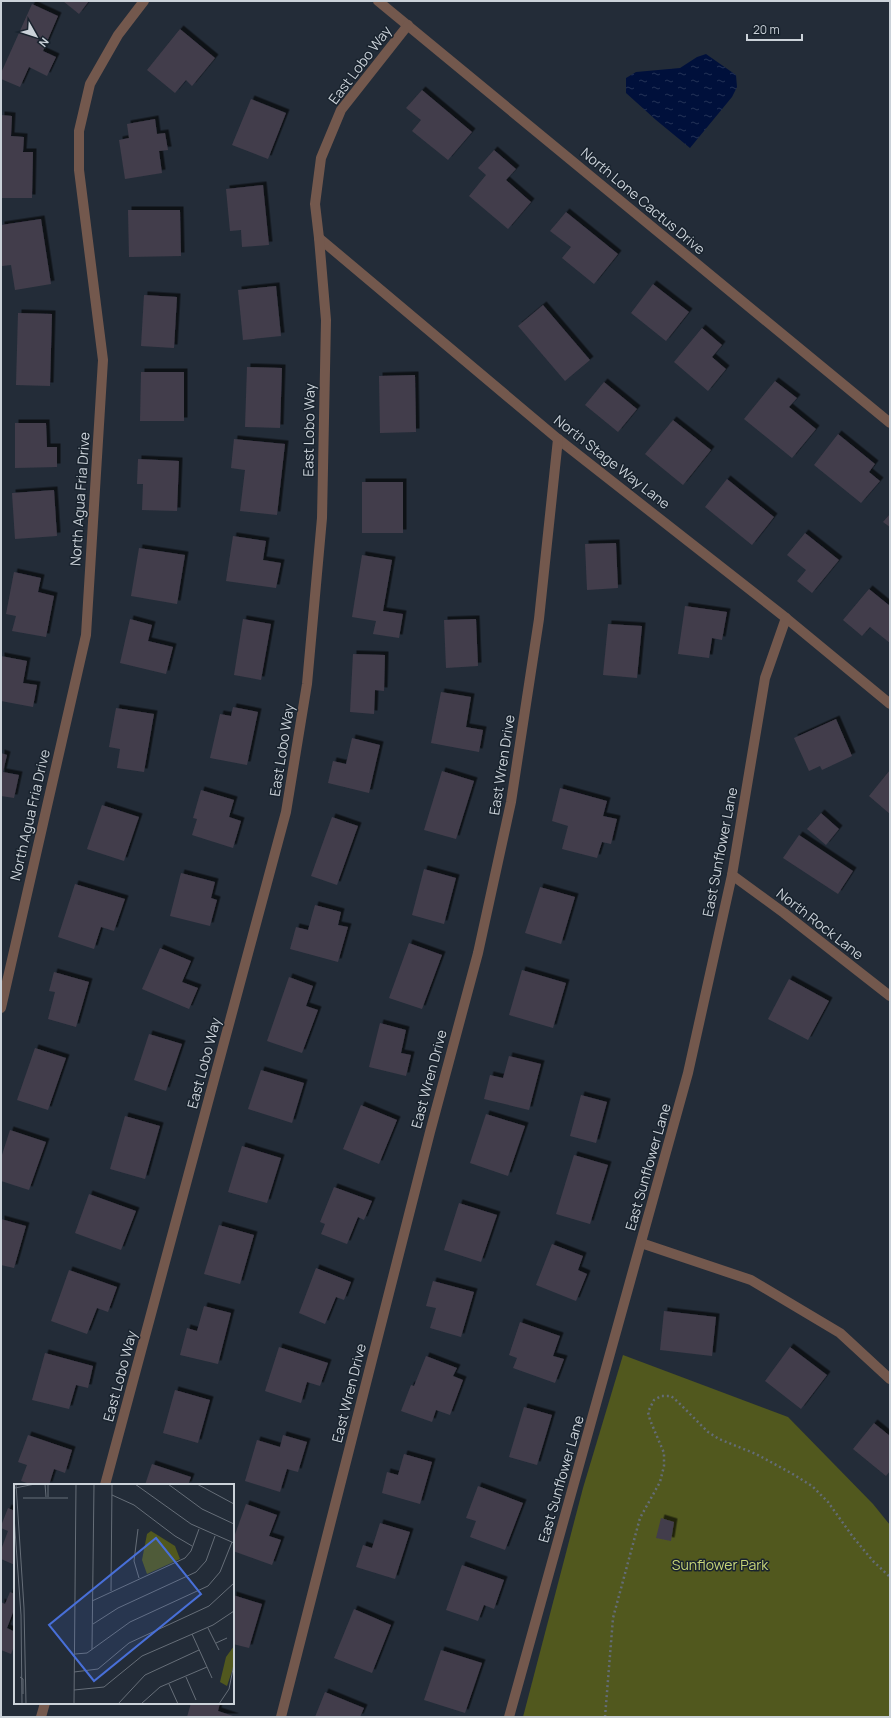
<svg xmlns="http://www.w3.org/2000/svg" width="891" height="1718" font-family="Manrope,sans-serif">
<defs>
<pattern id="water-ripples" width="26" height="14" patternUnits="userSpaceOnUse"><rect width="26" height="14" fill="#00103b"/><path d="M2 4q2-2 4 0t4 0M15 11q2-2 4 0t4 0" fill="none" stroke="#243257"/></pattern>
<filter id="shadow"><feDropShadow dx="3.5" dy="-3.5" stdDeviation="0" flood-color="#0009"/></filter>
</defs>
<rect width="100%" height="100%" fill="#232c38"/>
<!-- green -->
<polygon fill="#51581e" points="623,1355 788,1417 873,1504 890,1525 890,1717 523,1717 583,1488"/>
<!-- water -->
<polygon fill="url(#water-ripples)" points="706,54 736,75 737,87 732,97 690,148 656,120 626,93 626,78 636,72 680,68 697,57"/>
<!-- building -->
<g fill="#423d4b" filter="url(#shadow)">
<polygon points="63,1 89,1 79,14"/>
<polygon points="32,4 58,16 43,51 56,57 47,76 29,67 20,87 1,79 1,73"/>
<polygon points="180,29 215,58 192,86 186,80 175,93 147,70"/>
<polygon points="422,90 472,132 448,160 412,131 421,120 406,108"/>
<polygon points="251,99 286,113 268,159 232,145"/>
<polygon points="1,115 12,116 11,136 24,137 23,152 33,152 32,198 1,198"/>
<polygon points="155,119 157,134 165,133 168,150 159,151 162,173 125,179 119,140 129,138 127,124"/>
<polygon points="494,150 516,169 506,180 531,202 508,229 469,196 486,175 478,168"/>
<polygon points="263,185 269,245 242,247 241,230 230,231 226,189"/>
<polygon points="128,210 180,210 181,256 129,257"/>
<polygon points="566,212 618,254 594,284 562,258 571,247 550,231"/>
<polygon points="41,219 51,284 15,290 11,265 2,266 1,225"/>
<polygon points="653,284 689,312 666,341 631,313"/>
<polygon points="276,286 281,336 243,340 238,290"/>
<polygon points="144,295 177,297 174,348 141,346"/>
<polygon points="543,305 590,360 565,381 518,326"/>
<polygon points="18,313 52,314 50,386 16,385"/>
<polygon points="702,328 722,345 712,357 726,369 708,391 674,362"/>
<polygon points="247,367 282,368 280,428 245,427"/>
<polygon points="141,372 184,372 184,421 140,421"/>
<polygon points="415,375 416,432 380,433 379,376"/>
<polygon points="775,381 797,398 789,407 816,429 792,458 744,419"/>
<polygon points="604,382 637,409 618,432 585,405"/>
<polygon points="673,420 711,450 683,485 645,454"/>
<polygon points="15,423 46,423 47,447 57,447 57,467 15,468"/>
<polygon points="838,434 875,464 869,472 880,481 861,503 814,465"/>
<polygon points="234,439 285,444 277,515 240,511 245,470 231,468"/>
<polygon points="138,459 179,461 177,511 142,510 143,484 137,484"/>
<polygon points="727,479 774,517 752,545 705,507"/>
<rect x="362" y="482" width="41" height="51"/>
<polygon points="54,490 57,536 15,539 12,493"/>
<polygon points="890,514 890,527 883,522"/>
<polygon points="805,533 839,560 812,593 797,581 806,570 787,555"/>
<polygon points="233,536 266,541 263,560 281,563 276,588 226,581"/>
<polygon points="616,543 618,588 587,590 585,544"/>
<polygon points="139,548 185,555 177,604 131,596"/>
<polygon points="362,555 392,560 383,611 403,614 399,638 373,634 376,621 352,617"/>
<polygon points="14,572 41,578 38,592 54,596 46,637 12,631 16,616 6,614"/>
<polygon points="869,589 890,606 890,643 870,627 862,636 843,620"/>
<polygon points="685,606 727,612 722,640 712,638 709,658 678,654"/>
<polygon points="130,619 152,625 148,641 173,647 166,674 120,663"/>
<polygon points="243,619 271,624 261,680 234,675"/>
<polygon points="476,619 478,666 446,668 444,620"/>
<polygon points="608,624 642,626 637,678 603,675"/>
<polygon points="353,654 385,655 384,691 375,690 374,714 350,712"/>
<polygon points="1,656 27,661 23,683 37,685 33,707 1,701"/>
<polygon points="441,692 471,697 466,727 483,730 479,752 431,743"/>
<polygon points="233,707 258,712 247,765 210,758 220,714 231,716"/>
<polygon points="116,708 154,714 144,772 117,768 120,749 109,747"/>
<polygon points="836,719 852,756 822,770 820,766 809,771 794,738"/>
<polygon points="352,738 380,745 369,793 328,783 333,761 346,764"/>
<polygon points="1,753 7,755 3,772 19,775 14,798 1,796"/>
<polygon points="890,770 890,814 869,796"/>
<polygon points="442,771 474,781 456,839 424,830"/>
<polygon points="560,788 607,801 603,816 617,819 611,844 602,842 597,858 562,849 568,826 552,821"/>
<polygon points="201,790 234,800 229,817 241,821 233,848 192,835 197,819 193,818"/>
<polygon points="102,805 139,817 124,861 87,849"/>
<polygon points="821,813 839,829 826,845 807,829"/>
<polygon points="332,817 358,826 337,885 311,876"/>
<polygon points="799,835 853,871 838,894 783,858"/>
<polygon points="424,869 456,878 444,924 412,915"/>
<polygon points="181,873 215,882 211,898 217,900 210,926 170,916"/>
<polygon points="75,884 125,899 114,931 101,927 94,949 58,937"/>
<polygon points="540,887 575,897 561,944 525,933"/>
<polygon points="315,905 341,912 338,925 348,927 338,962 290,949 296,927 308,930"/>
<polygon points="409,943 442,955 422,1009 389,998"/>
<polygon points="160,948 191,961 182,982 198,988 189,1009 142,989"/>
<polygon points="522,970 566,983 553,1028 509,1015"/>
<polygon points="54,972 89,982 76,1027 48,1019 55,992 49,991"/>
<polygon points="289,977 313,986 306,1006 318,1010 302,1053 267,1041"/>
<polygon points="789,979 829,1001 808,1040 768,1019"/>
<polygon points="380,1023 406,1030 401,1053 411,1055 406,1076 369,1067"/>
<polygon points="149,1034 182,1044 166,1091 134,1080"/>
<polygon points="35,1048 66,1058 48,1110 17,1100"/>
<polygon points="509,1056 541,1064 529,1110 484,1099 490,1075 503,1078"/>
<polygon points="261,1070 304,1083 292,1123 248,1109"/>
<polygon points="581,1095 607,1102 596,1143 570,1136"/>
<polygon points="361,1105 397,1120 379,1164 343,1149"/>
<polygon points="486,1114 525,1126 508,1176 470,1163"/>
<polygon points="125,1116 160,1126 145,1179 110,1169"/>
<polygon points="10,1130 46,1142 29,1190 1,1181 1,1158"/>
<polygon points="242,1146 281,1158 267,1203 228,1192"/>
<polygon points="574,1155 608,1165 590,1224 556,1214"/>
<polygon points="334,1187 372,1201 364,1220 358,1217 347,1244 321,1234 325,1224 320,1222"/>
<polygon points="89,1194 136,1211 121,1250 75,1233"/>
<polygon points="459,1203 497,1215 481,1262 444,1250"/>
<polygon points="1,1219 26,1226 14,1268 1,1265"/>
<polygon points="219,1225 254,1235 240,1284 204,1274"/>
<polygon points="552,1244 583,1256 578,1270 587,1274 576,1301 536,1285"/>
<polygon points="316,1268 351,1282 344,1300 336,1297 325,1324 299,1313"/>
<polygon points="69,1270 117,1287 108,1312 97,1308 87,1334 51,1321"/>
<polygon points="433,1281 474,1292 461,1337 430,1328 436,1308 426,1306"/>
<polygon points="204,1306 231,1313 218,1364 180,1355 187,1328 197,1331"/>
<polygon points="664,1311 716,1317 712,1356 660,1350"/>
<polygon points="520,1322 560,1336 553,1356 564,1359 555,1383 513,1368 517,1358 509,1355"/>
<polygon points="279,1347 328,1363 320,1386 307,1382 301,1403 265,1391"/>
<polygon points="790,1347 827,1375 801,1409 765,1381"/>
<polygon points="45,1353 93,1366 88,1388 76,1385 69,1409 32,1400"/>
<polygon points="426,1356 457,1368 453,1376 463,1380 450,1415 436,1410 432,1422 401,1411 411,1385 414,1386"/>
<polygon points="175,1390 210,1400 198,1443 163,1433"/>
<polygon points="524,1407 552,1415 537,1465 509,1457"/>
<polygon points="874,1423 890,1436 890,1471 886,1476 853,1449"/>
<polygon points="28,1435 72,1450 65,1473 54,1469 49,1485 33,1485 21,1481 27,1465 18,1462"/>
<polygon points="283,1435 307,1442 298,1472 287,1469 280,1492 245,1481 257,1440 280,1447"/>
<polygon points="404,1454 432,1462 420,1504 382,1493 387,1472 398,1475"/>
<polygon points="152,1464 191,1477 188,1485 145,1485"/>
<polygon points="478,1486 523,1503 505,1550 470,1537 476,1521 466,1518"/>
<polygon points="246,1504 277,1515 269,1536 281,1540 272,1565 233,1551 233,1540"/>
<polygon points="8,1508 15,1511 15,1565 1,1559 1,1550 8,1531 1,1528 1,1526"/>
<polygon points="661,1518 674,1522 671,1541 656,1538"/>
<polygon points="380,1523 410,1532 395,1579 356,1567 363,1545 372,1548"/>
<polygon points="462,1565 504,1580 494,1609 484,1605 478,1621 446,1610"/>
<polygon points="10,1592 15,1594 15,1607 7,1628 15,1632 15,1644 11,1654 1,1650 1,1602 5,1604"/>
<polygon points="233,1595 262,1604 249,1648 233,1644"/>
<polygon points="354,1609 391,1625 372,1673 334,1658"/>
<polygon points="441,1650 482,1663 465,1713 424,1700"/>
<polygon points="325,1692 364,1708 360,1717 315,1717"/>
<polygon points="191,1703 220,1703 218,1711 236,1717 187,1717"/>
</g>
<g fill="none" stroke-linecap="round" stroke-linejoin="round">
<!-- path -->
<polyline stroke="#646c76" stroke-width="2.5" stroke-dasharray="2 3" stroke-linecap="butt" points="605,1717 613,1618 640,1518 660,1482 664,1466 664,1453 650,1420 648,1412 654,1400 661,1396 671,1396 678,1402 708,1432 719,1439 756,1454 791,1473 812,1486 828,1502 853,1537 873,1561 890,1577"/>
<!-- street -->
<g stroke="#73584d" stroke-width="10">
<polyline points="378,1 890,423"/>
<polyline points="319,238 558,439 786,618 890,704"/>
<polyline points="732,875 784,913 890,996"/>
<polyline points="1,1008 86,635 103,360 79,170 79,131 90,84 118,35 144,1"/>
<polyline points="641,1243 751,1280 840,1333 890,1379"/>
<polyline points="105,1485 286,812 307,684 322,518 326,320 319,238 315,204 321,158 341,110 408,25"/>
<polyline points="41,1717 45,1703"/>
<polyline points="281,1717 430,1132 478,953 511,802 539,619 558,439"/>
<polyline points="509,1717 688,1073 732,875 765,678 786,618"/>
</g>
</g>
<g text-anchor="middle" stroke-width="3" stroke-linejoin="round" paint-order="stroke">
<!-- street labels -->
<g font-size="14" fill="#cbd2d9" stroke="#19232e">
<text transform="translate(360 65) rotate(-53)" y="5">East Lobo Way</text>
<text transform="translate(643 201) rotate(40)" y="5">North Lone Cactus Drive</text>
<text transform="translate(309 430) rotate(-89)" y="5">East Lobo Way</text>
<text transform="translate(612 462) rotate(38)" y="5">North Stage Way Lane</text>
<text transform="translate(80 499) rotate(-86)" y="5">North Agua Fria Drive</text>
<text transform="translate(282 750) rotate(-81)" y="5">East Lobo Way</text>
<text transform="translate(502 765) rotate(-81)" y="5">East Wren Drive</text>
<text transform="translate(30 815) rotate(-77)" y="5">North Agua Fria Drive</text>
<text transform="translate(720 852) rotate(-79)" y="5">East Sunflower Lane</text>
<text transform="translate(820 924) rotate(38)" y="5">North Rock Lane</text>
<text transform="translate(204 1063) rotate(-75)" y="5">East Lobo Way</text>
<text transform="translate(429 1079) rotate(-75)" y="5">East Wren Drive</text>
<text transform="translate(648 1167) rotate(-74)" y="5">East Sunflower Lane</text>
<text transform="translate(120 1376) rotate(-75)" y="5">East Lobo Way</text>
<text transform="translate(349 1393) rotate(-76)" y="5">East Wren Drive</text>
<text transform="translate(561 1479) rotate(-74)" y="5">East Sunflower Lane</text>
</g>
<!-- park labels -->
<g font-size="14" fill="#c8d679" stroke="#19232e">
<text x="720" y="1570">Sunflower Park</text>
</g>
</g>
<!-- overview -->
<g transform="translate(14 1484)">
<rect width="220" height="220" fill="#232c38"/>
<path d="M137 47 161 62 166 75 133 90 128 76 133 50ZM220 162V181L213 202 206 198 212 173Z" fill="#51581e"/>
<path fill="none" stroke="#666e78" stroke-width="1" d="M2 0 10 124 12 220M31 0 32 13M34 0V13M121 0 177 40 220 59M154 0 188 25 220 40M183 0 220 20M1 4 21 0M98 11 120 21 161 52 178 62M9 14H54M0 32 7 131 8 220M124 45 120 77 125 94M97 107 98 0M78 117 171 74 177 67 185 45M79 140 104 124 182 88 192 77 201 52M194 144 205 166M178 150 198 194M202 159 213 154M78 165 80 0M61 170 73 169 116 138 194 102 206 88 218 58M60 188 84 185 115 159 195 122 220 99M6 193 9 195V210M172 193 182 216M155 200 164 220M60 206 90 203 128 172 199 141 220 127M60 220 62 0M104 220 131 191 185 166M127 220 146 203 193 183M205 220 215 205 220 180"/>
<path fill="#486fd8" fill-opacity="0.15" stroke="#486fd8" stroke-width="2" d="M142 54 187 110 80 197 35 141Z"/>
<rect width="220" height="220" fill="none" stroke="#cbd2d9" stroke-width="2"/>
</g>
<!-- border -->
<rect width="891" height="1718" fill="none" stroke="#cbd2d9" stroke-width="4"/>
<!-- north arrow -->
<g transform="translate(36 36) rotate(129)" stroke="#19232e" stroke-width="3" paint-order="stroke">
<path d="M0-3L7 15L0 10L-7 15Z" fill="#cbd2d9"/>
<text y="-6" font-size="11" font-weight="bold" text-anchor="middle" fill="#cbd2d9">N</text>
</g>
<!-- scale -->
<path d="M747 34v6h55v-6" fill="none" stroke="#cbd2d9" stroke-width="2"/>
<text x="753" y="34" font-size="12" fill="#cbd2d9" stroke="#19232e" stroke-width="3" paint-order="stroke">20 m</text>
</svg>
